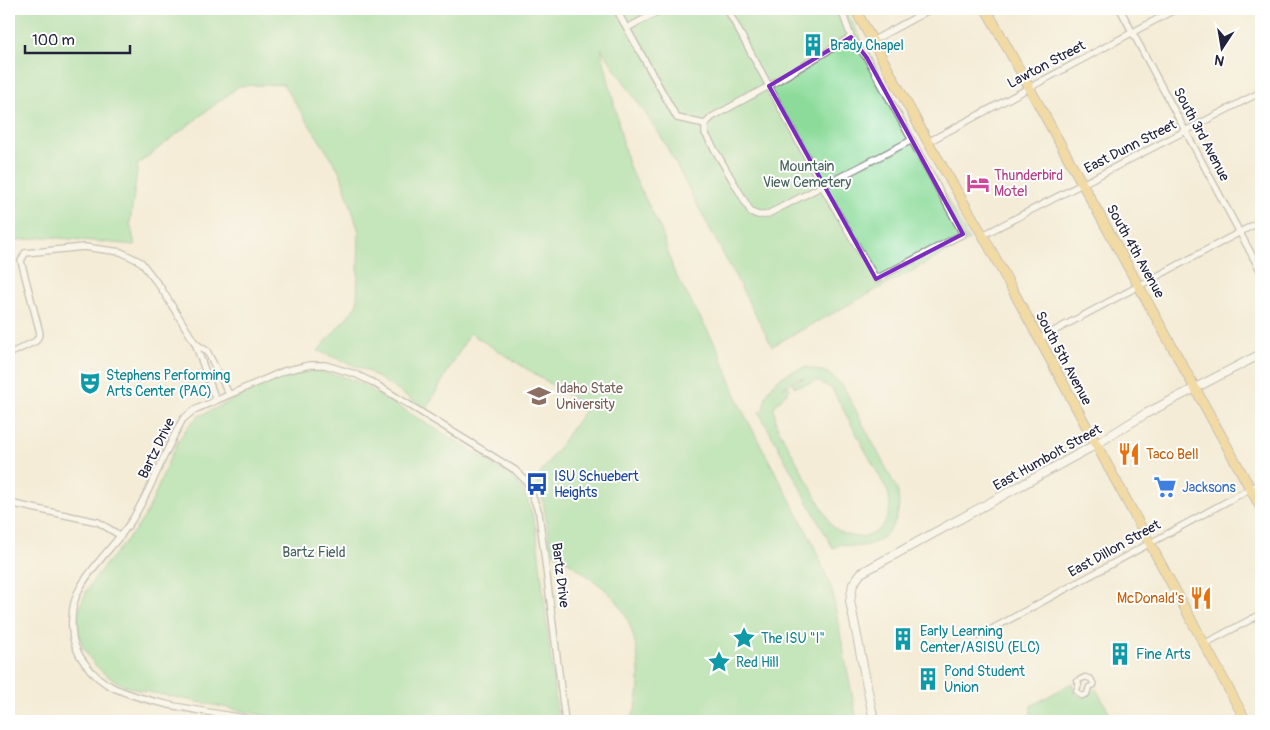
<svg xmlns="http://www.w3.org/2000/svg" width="1270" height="730" font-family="Pangolin,sans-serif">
<rect width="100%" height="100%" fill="#fff"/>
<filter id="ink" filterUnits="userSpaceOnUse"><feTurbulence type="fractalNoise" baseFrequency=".02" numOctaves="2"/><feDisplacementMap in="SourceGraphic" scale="10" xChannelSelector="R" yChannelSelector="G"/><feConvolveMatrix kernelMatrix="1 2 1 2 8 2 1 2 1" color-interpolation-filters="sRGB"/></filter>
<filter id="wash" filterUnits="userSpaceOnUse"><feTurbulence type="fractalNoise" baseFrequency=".0096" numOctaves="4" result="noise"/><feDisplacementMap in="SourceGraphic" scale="20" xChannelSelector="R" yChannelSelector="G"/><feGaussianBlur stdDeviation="1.12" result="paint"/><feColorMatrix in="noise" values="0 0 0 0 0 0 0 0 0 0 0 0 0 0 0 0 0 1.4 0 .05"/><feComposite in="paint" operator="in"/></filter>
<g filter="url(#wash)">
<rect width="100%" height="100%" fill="#f4ecd7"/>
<!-- green -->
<g fill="#8cdb9a" stroke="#577e6a" fill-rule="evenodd">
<path d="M9 9H845L969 240 772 346 662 138 601 48 628 164 661 230 674 272 717 347 741 408 812 541 832 590 857 721H630C648 691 638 621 613 597 595 579 571 565 551 550L543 501 536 480 587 407 470 333 426 409 368 371 318 351 357 305 359 232 340 172 283 84 239 86 138 164 130 223 135 245 50 237 9 241Z"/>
<path d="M807 367 828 373 843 386 897 489C907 526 876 555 841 544L833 548 759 412 764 409C764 384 786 371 807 367ZM805 378 792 383 794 387 818 381 832 389 888 492C898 530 861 551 832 526L776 424 774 407 790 389 788 385 783 388 796 379Z"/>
<path d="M317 371 342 376 360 383 511 475 524 491 532 513 536 529 558 721H293L134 689C112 681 96 671 85 650 56 595 123 555 146 514 163 482 170 442 197 417 233 401 279 373 317 371Z"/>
<polygon points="1072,683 1075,694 1082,698 1096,689 1114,721 1031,721 1031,706"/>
</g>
</g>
<g filter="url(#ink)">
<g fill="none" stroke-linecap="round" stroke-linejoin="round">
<defs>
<polygon id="pedestrian" points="1085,677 1091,679 1094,685 1089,687 1087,694 1082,696 1076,691 1079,684 1077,681"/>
<g id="minor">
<polyline points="616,9 677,118 705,124"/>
<polyline points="727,9 769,86 851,37"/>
<polyline points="841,9 851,37 867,58 963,234 876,279 822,186 769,86 712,117 705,124 705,133 751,212 758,215 766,215 912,140"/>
<polyline points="1120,9 1261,272"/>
<polyline points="627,28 663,9"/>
<polyline points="872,41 931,9"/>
<polyline points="928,142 1176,9"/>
<polyline points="983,235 1261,92"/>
<polyline points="1039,339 1261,221"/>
<polyline points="195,343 207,351 229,394"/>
<polyline points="9,354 36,341 40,333 21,261 25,253 84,247 121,252 141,262 161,288 195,343 216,400"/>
<polyline points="9,503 98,522 121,536"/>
<polyline points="979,636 1261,483"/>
<polyline points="1204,644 1261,614"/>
<polyline points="63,721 63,720"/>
<path d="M261 721C217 713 154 706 114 688 93 678 72 653 72 629 71 614 73 599 81 586 95 562 117 543 132 520 152 488 164 452 183 419L194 410 284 371 310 365H325L355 374 372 382 515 470 527 482 539 513 565 721"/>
</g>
<g id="tertiary">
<polyline points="1258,9 1261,16"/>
<polyline points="874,721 850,601 853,584 861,573 1095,445 1145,414 1261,354"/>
</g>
<g id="primary">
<polyline points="855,9 928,142 985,239 1246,721"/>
<polyline points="986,9 1261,508"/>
</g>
</defs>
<!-- pedestrian casing -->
<use href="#pedestrian" stroke="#8b8789" stroke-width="7"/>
<!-- minor casing -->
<use href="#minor" stroke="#8b8789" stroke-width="8"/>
<!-- tertiary casing -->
<use href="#tertiary" stroke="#8b8789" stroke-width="10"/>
<!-- primary casing -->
<use href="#primary" stroke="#8b8789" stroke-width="11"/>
<!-- pedestrian -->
<use href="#pedestrian" stroke="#fff" stroke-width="4.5"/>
<!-- minor -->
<use href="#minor" stroke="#fff" stroke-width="5.5"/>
<!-- tertiary -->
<use href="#tertiary" stroke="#fff" stroke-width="8"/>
<!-- primary -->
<use href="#primary" stroke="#efc469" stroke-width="9"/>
</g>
</g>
<!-- marked area -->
<path d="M0 0H1270V730H0ZM851 37 867 58 963 234 876 279 769 86Z" fill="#f4ecd7" fill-opacity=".55" fill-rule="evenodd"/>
<path fill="none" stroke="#7b2cbf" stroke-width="4" stroke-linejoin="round" d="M851 37 867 58 963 234 876 279 769 86Z"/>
<!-- icons -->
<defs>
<symbol id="building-bare" viewBox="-9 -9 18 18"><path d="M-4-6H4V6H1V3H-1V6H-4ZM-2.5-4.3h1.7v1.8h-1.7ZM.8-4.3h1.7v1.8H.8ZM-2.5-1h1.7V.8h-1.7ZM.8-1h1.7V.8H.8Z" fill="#0f9aa8" stroke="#fff" stroke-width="2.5" paint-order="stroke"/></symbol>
<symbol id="hotel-bare" viewBox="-9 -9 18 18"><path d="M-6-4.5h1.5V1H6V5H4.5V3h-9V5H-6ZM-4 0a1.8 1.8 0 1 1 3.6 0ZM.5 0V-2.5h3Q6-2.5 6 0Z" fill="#d1479c" stroke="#fff" stroke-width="2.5" paint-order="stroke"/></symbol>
<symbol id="theatre-bare" viewBox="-9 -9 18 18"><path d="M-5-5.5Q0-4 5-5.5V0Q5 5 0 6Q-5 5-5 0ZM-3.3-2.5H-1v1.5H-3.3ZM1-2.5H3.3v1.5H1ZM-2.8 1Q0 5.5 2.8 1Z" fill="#0f9aa8" stroke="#fff" stroke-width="2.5" paint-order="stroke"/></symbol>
<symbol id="university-bare" viewBox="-9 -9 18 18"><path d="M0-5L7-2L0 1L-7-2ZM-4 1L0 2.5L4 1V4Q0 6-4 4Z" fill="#8d6e63" stroke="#fff" stroke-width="2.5" paint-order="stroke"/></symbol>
<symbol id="restaurant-bare" viewBox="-9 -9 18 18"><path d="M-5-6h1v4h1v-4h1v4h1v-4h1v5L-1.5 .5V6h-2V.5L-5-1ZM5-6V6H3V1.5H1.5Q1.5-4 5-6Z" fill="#e8710a" stroke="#fff" stroke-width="2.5" paint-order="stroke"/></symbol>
<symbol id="bus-bare" viewBox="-9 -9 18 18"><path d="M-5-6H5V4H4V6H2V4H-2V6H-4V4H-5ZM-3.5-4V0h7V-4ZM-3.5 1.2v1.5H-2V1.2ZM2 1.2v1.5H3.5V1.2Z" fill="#1a4fb4" stroke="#fff" stroke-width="2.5" paint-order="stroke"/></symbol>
<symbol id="supermarket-bare" viewBox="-9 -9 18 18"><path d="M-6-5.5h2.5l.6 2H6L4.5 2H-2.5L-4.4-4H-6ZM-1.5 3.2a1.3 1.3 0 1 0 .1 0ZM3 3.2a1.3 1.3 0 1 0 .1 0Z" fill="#3f7fe0" stroke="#fff" stroke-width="2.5" paint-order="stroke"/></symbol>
<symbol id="sight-bare" viewBox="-9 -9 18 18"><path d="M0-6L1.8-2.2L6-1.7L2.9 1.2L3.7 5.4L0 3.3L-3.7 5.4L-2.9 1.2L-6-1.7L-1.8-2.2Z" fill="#0f9aa8" stroke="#fff" stroke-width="2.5" paint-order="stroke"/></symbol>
</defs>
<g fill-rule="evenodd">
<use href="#building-bare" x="797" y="29" width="32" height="32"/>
<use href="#hotel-bare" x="962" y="167" width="32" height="32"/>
<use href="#theatre-bare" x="74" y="367" width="32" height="32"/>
<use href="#university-bare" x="523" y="380" width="32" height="32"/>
<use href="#restaurant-bare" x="1113" y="438" width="32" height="32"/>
<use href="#bus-bare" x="521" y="468" width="32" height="32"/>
<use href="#supermarket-bare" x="1149" y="471" width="32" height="32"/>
<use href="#restaurant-bare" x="1185" y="582" width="32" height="32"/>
<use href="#sight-bare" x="728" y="622" width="32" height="32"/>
<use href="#building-bare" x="887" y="623" width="32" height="32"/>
<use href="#building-bare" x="1104" y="638" width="32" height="32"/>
<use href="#sight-bare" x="703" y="646" width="32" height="32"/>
<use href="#building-bare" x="912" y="663" width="32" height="32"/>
</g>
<g text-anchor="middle" stroke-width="4" stroke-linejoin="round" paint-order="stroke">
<!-- culture labels -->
<g font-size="14" fill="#0d838f" stroke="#fff" text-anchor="start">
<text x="830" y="50">Brady Chapel</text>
<text x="106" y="380">Stephens Performing<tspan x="106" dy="16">Arts Center (PAC)</tspan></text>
<text x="920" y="636">Early Learning<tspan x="920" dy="16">Center/ASISU (ELC)</tspan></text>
<text x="761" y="643">The ISU "I"</text>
<text x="1136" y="659">Fine Arts</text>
<text x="736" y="667">Red Hill</text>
<text x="944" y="676">Pond Student<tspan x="944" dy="16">Union</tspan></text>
</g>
<!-- street labels -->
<g font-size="14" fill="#22223b" stroke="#fff">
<text transform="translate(1046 64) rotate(-28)" y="5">Lawton Street</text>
<text transform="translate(1202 134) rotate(62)" y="5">South 3rd Avenue</text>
<text transform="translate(1130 146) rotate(-27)" y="5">East Dunn Street</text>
<text transform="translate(1136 251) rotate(61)" y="5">South 4th Avenue</text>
<text transform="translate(1064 358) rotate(62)" y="5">South 5th Avenue</text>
<text transform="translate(156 448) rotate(-64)" y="5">Bartz Drive</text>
<text transform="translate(1047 457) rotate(-29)" y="5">East Humbolt Street</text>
<text transform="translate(1114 548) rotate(-29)" y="5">East Dillon Street</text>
<text transform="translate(561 575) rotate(83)" y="5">Bartz Drive</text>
</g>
<!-- park labels -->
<g font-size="14" fill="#47635c" stroke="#fff">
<text x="807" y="171">Mountain<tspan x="807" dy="16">View Cemetery</tspan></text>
<text x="314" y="557">Bartz Field</text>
</g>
<!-- hotel labels -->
<g font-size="14" fill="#b23c85" stroke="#fff" text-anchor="start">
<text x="994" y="180">Thunderbird<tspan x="994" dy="16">Motel</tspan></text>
</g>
<!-- education labels -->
<g font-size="14" fill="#785e54" stroke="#fff" text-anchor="start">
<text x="556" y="393">Idaho State<tspan x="556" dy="16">University</tspan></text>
</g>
<!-- food labels -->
<g font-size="14" fill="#c56008" stroke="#fff" text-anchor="start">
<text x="1146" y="459">Taco Bell</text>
<text x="1184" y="603" text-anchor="end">McDonald's</text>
</g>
<!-- transit labels -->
<g font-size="14" fill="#164399" stroke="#fff" text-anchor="start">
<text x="554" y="481">ISU Schuebert<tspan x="554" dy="16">Heights</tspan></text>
</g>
<!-- shop labels -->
<g font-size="14" fill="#366cbe" stroke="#fff" text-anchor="start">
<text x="1182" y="492">Jacksons</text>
</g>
</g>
<!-- margin -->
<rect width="1270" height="730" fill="none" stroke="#fff" stroke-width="30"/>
<!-- north arrow -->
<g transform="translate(1222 48) rotate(192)" stroke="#ffffff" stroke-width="4" paint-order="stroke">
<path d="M0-4L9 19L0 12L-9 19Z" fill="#22223b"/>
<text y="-8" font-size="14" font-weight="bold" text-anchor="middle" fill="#22223b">N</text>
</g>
<!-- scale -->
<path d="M25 45v8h105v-8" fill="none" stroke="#22223b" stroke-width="2.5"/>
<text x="32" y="45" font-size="15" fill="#22223b" stroke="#ffffff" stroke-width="4" paint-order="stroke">100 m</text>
</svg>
